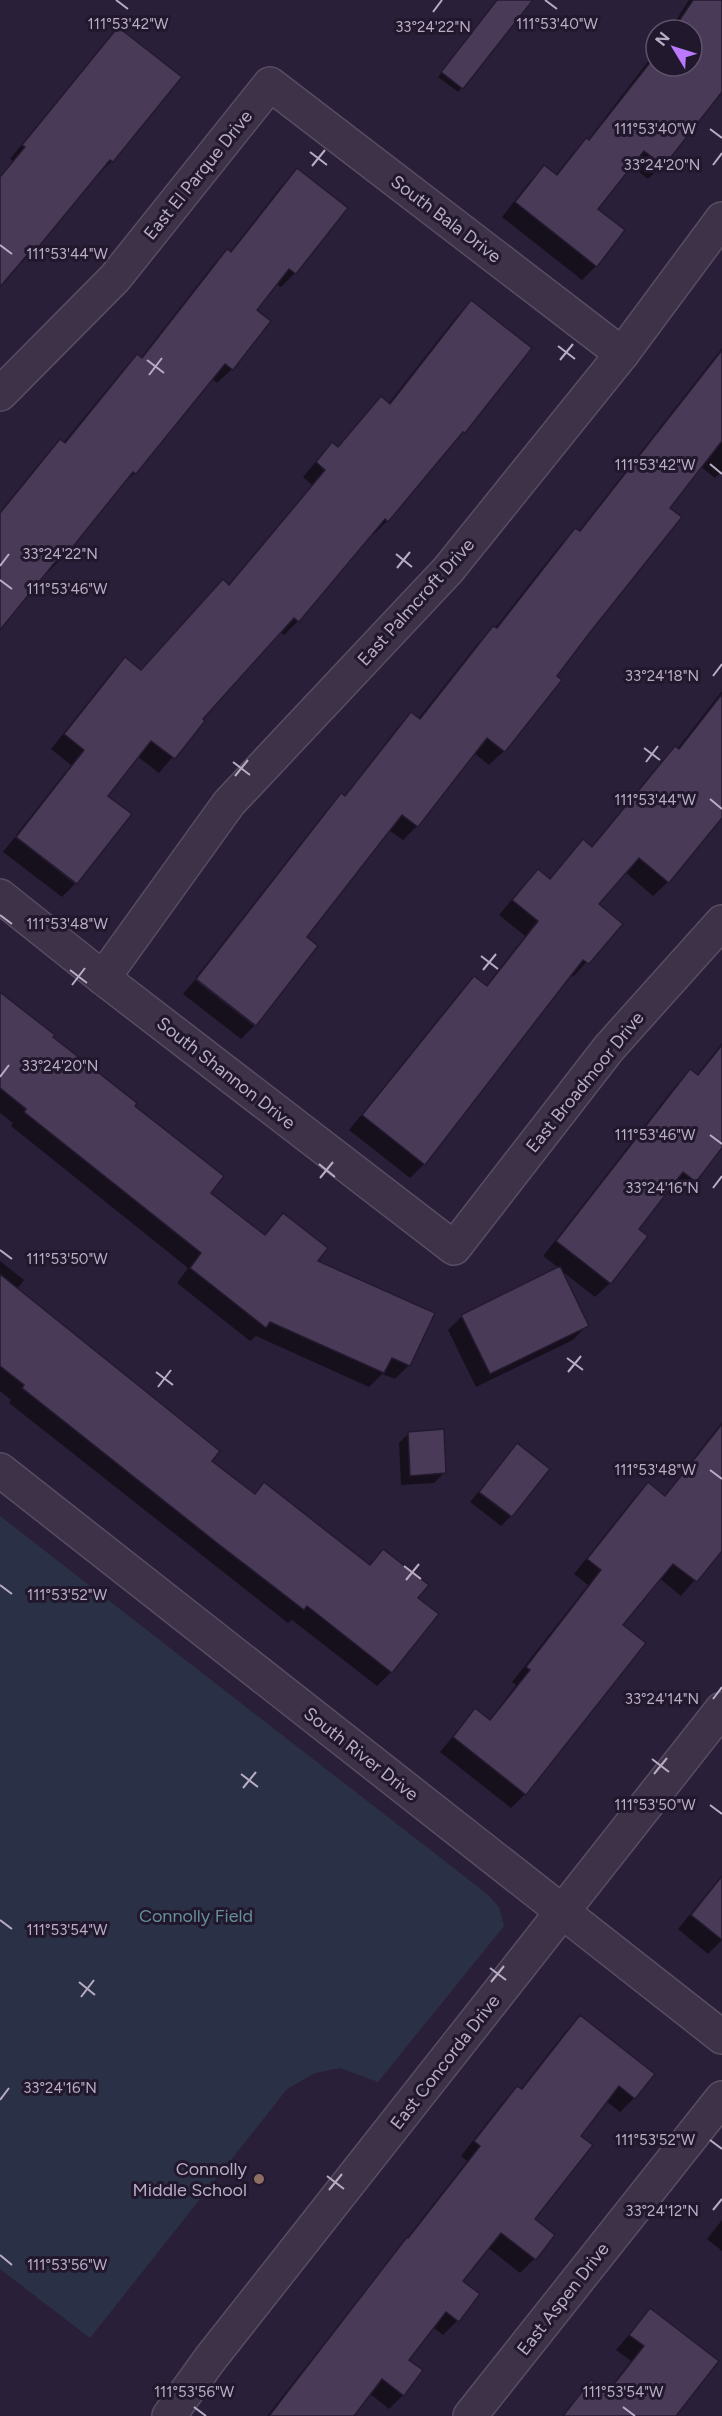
<svg xmlns="http://www.w3.org/2000/svg" width="722" height="2416" font-family="Figtree,sans-serif">
<rect width="100%" height="100%" fill="#2a1f38"/>
<!-- green -->
<polygon fill="#2a3146" points="0,1516 487,1894 499,1907 504,1926 378,2082 340,2068 315,2073 287,2089 90,2338 0,2269"/>
<!-- shadow -->
<g fill="#0007">
<polygon points="498,0 530,0 458,92 438,77"/>
<polygon points="689,0 722,0 722,89 663,165 648,179 630,165 596,209 596,266 582,280 502,217 530,181 544,167 555,176 572,154 587,141 656,51 656,66 692,66 692,30 670,30"/>
<polygon points="118,29 179,77 112,161 98,175 97,174 29,255 0,285 0,177 13,161 10,159 105,42"/>
<polygon points="297,170 295,273 281,287 276,284 255,310 269,321 232,369 217,383 211,378 135,473 119,486 62,558 48,572 46,571 0,627 0,512 46,455 60,441 63,443 123,370 137,356 140,359 213,265 227,251 229,253 283,184"/>
<polygon points="471,302 464,432 449,446 387,521 373,535 371,534 298,621 284,635 280,631 201,719 203,721 159,773 137,756 106,796 76,882 16,835 71,765 51,749 111,673 125,659 140,671 228,585 312,485 303,477 318,459 332,444 337,448 381,398 388,404 457,316"/>
<polygon points="722,348 722,471 715,478 700,466 668,508 555,676 560,680 504,751 489,765 474,753 417,826 403,840 389,830 305,937 256,1024 196,977 327,810 342,795 344,797 397,728 411,714 418,719 479,642 495,628 561,544 575,530 578,532"/>
<polygon points="722,691 722,814 668,882 653,896 625,872 597,904 620,924 573,977 570,974 424,1164 410,1178 349,1130 460,992 474,978 485,987 525,936 499,915 524,885 538,871 549,880 583,841 591,847 661,762 675,748 677,749"/>
<polygon points="15,837 75,884 62,897 3,852"/>
<polygon points="195,980 254,1026 241,1039 183,994"/>
<polygon points="0,995 133,1106 209,1193 264,1236 283,1215 316,1261 409,1365 395,1379 382,1374 369,1387 256,1336 250,1341 177,1283 188,1268 11,1126 13,1123 0,1113"/>
<polygon points="722,1043 722,1145 694,1181 680,1195 670,1187 637,1230 610,1283 595,1297 559,1269 587,1325 573,1340 476,1387 448,1330 462,1316 559,1268 543,1256 676,1085 690,1071 696,1076"/>
<polygon points="0,1261 24,1280 17,1289 210,1461 254,1495 264,1484 368,1565 383,1551 416,1598 391,1672 377,1686 292,1620 288,1623 9,1403 11,1400 0,1391"/>
<polygon points="722,1422 722,1548 681,1596 659,1578 621,1625 525,1794 511,1808 440,1752 475,1710 489,1721 516,1685 512,1682 588,1585 574,1574 634,1498 648,1484 664,1497"/>
<polygon points="409,1433 444,1473 434,1483 401,1485 399,1443"/>
<polygon points="517,1445 511,1516 501,1526 470,1502"/>
<polygon points="722,1875 722,1940 708,1954 678,1929"/>
<polygon points="580,2017 634,2098 620,2112 606,2101 579,2136 533,2219 553,2235 534,2259 520,2273 487,2247 461,2281 457,2321 443,2335 433,2327 407,2360 403,2395 389,2409 369,2393 352,2416 267,2416 467,2161 461,2156 503,2102 517,2088 520,2090 566,2031"/>
<polygon points="722,2220 722,2251 707,2239"/>
<polygon points="650,2310 674,2416 562,2416 591,2382 606,2393 631,2361 616,2350"/>
</g>
<!-- building -->
<g fill="#493a58" stroke="#241a2f" stroke-width="1.5">
<polygon points="497,0 533,0 463,89 441,72"/>
<polygon points="693,0 722,0 722,92 664,166 644,151 598,209 625,230 597,267 515,202 544,165 557,175 586,138 589,140 656,55 656,66 692,66 692,30 673,30"/>
<polygon points="118,27 182,77 113,162 110,160 31,256 28,254 0,287 0,177 25,147 22,145"/>
<polygon points="297,168 348,208 296,274 289,269 257,310 271,321 233,370 225,364 136,474 133,472 63,559 60,556 0,630 0,513 60,439 65,443 137,354 142,358 227,249 231,252"/>
<polygon points="471,300 532,348 465,433 463,432 388,522 385,519 299,622 294,618 203,719 205,721 175,759 151,741 108,796 132,814 77,884 16,837 84,750 64,734 125,657 141,670 223,579 229,585 325,470 316,462 332,442 338,447 381,396 390,404"/>
<polygon points="722,350 722,441 670,508 682,517 588,635 557,676 562,680 505,752 487,738 418,827 402,815 307,937 318,946 256,1026 196,979 341,793 345,796 411,712 420,719 493,626 497,628 575,528 580,531"/>
<polygon points="722,694 722,818 669,883 639,858 599,904 623,924 589,964 583,960 425,1165 362,1115 474,976 487,986 538,921 512,900 538,869 550,879 583,839 592,847 675,746 679,749"/>
<polygon points="0,992 55,1035 53,1037 137,1103 135,1106 224,1176 211,1193 265,1235 283,1213 328,1248 318,1261 435,1313 410,1366 392,1358 384,1373 270,1322 266,1328 190,1268 201,1253 24,1112 26,1109 0,1088"/>
<polygon points="722,1045 722,1148 696,1182 683,1172 639,1229 648,1236 611,1284 556,1241 690,1069 698,1075"/>
<polygon points="560,1266 589,1326 490,1374 461,1315"/>
<polygon points="0,1274 220,1451 212,1461 255,1494 264,1482 370,1565 383,1549 429,1585 418,1598 439,1614 392,1673 307,1606 304,1610 217,1543 22,1388 24,1385 0,1366"/>
<polygon points="722,1424 722,1551 697,1582 673,1564 623,1625 646,1643 526,1795 453,1737 475,1708 490,1720 530,1670 526,1667 601,1570 587,1559 648,1482 665,1496"/>
<polygon points="444,1429 446,1473 410,1476 408,1432"/>
<polygon points="517,1443 550,1469 512,1517 479,1492"/>
<polygon points="722,1876 722,1940 691,1915"/>
<polygon points="580,2015 655,2074 635,2099 619,2086 581,2136 593,2145 535,2219 555,2235 536,2260 501,2233 463,2281 480,2294 459,2322 446,2312 409,2360 423,2370 404,2396 382,2379 354,2416 269,2416 407,2237 408,2238 480,2146 474,2141 517,2086 522,2089"/>
<polygon points="650,2308 719,2361 676,2416 563,2416 591,2380 607,2393 644,2346 629,2335"/>
</g>
<g fill="none" stroke-linecap="round" stroke-linejoin="round">
<defs>
<g id="minor">
<polyline points="0,394 115,278 270,84 622,354"/>
<polyline points="0,896 103,978 454,1248 609,1048 722,922"/>
<polyline points="103,978 229,803 448,570 622,354 722,219"/>
<polyline points="0,1470 722,2037"/>
<polyline points="169,2416 210,2359 722,1709"/>
<polyline points="470,2416 722,2098"/>
</g>
</defs>
<!-- minor casing -->
<use href="#minor" stroke="#584d63" stroke-width="36"/>
<!-- minor -->
<use href="#minor" stroke="#3d3248" stroke-width="33"/>
</g>
<!-- ticks -->
<path fill="none" stroke="#b9acc5" stroke-width="2" d="M116 0 128 9M545 0 557 9M433 12 442 0M710 129 722 138M310 152 327 165M713 165 722 153M312 166 325 150M0 245 12 254M558 346 575 359M147 360 164 373M560 360 573 344M149 375 162 358M710 464 722 474M396 554 412 567M0 566 9 554M397 568 410 552M0 580 12 589M713 676 722 664M644 748 660 760M233 762 250 775M646 762 658 746M235 776 248 760M710 799 722 809M0 915 12 924M481 956 498 969M70 970 87 983M483 970 496 954M72 985 85 968M0 1077 9 1065M710 1135 722 1144M319 1164 335 1177M320 1178 333 1162M713 1188 722 1176M0 1250 12 1259M567 1358 583 1370M156 1372 173 1385M568 1372 581 1356M158 1387 171 1370M710 1470 722 1479M404 1566 421 1579M406 1580 419 1564M0 1585 12 1594M713 1699 722 1687M652 1759 669 1772M241 1774 258 1787M654 1774 667 1758M243 1788 256 1772M710 1805 722 1814M0 1920 12 1929M490 1968 506 1980M79 1982 95 1995M491 1982 504 1966M81 1997 94 1980M0 2100 9 2088M710 2140 722 2149M327 2176 344 2189M329 2190 342 2174M713 2210 722 2199M0 2255 12 2265M194 2407 206 2416M623 2407 635 2416"/>
<!-- markers -->
<circle fill="#8d6e63" stroke="#22182d" stroke-width="2" cx="259" cy="2179" r="6"/>
<g text-anchor="middle" stroke-width="6" stroke-linejoin="round" paint-order="stroke">
<!-- street labels -->
<g font-size="18" fill="#b9acc5" stroke="#22182d">
<text transform="translate(198 175) rotate(-51)" y="6">East El Parque Drive</text>
<text transform="translate(446 219) rotate(37)" y="6">South Bala Drive</text>
<text transform="translate(416 602) rotate(-48)" y="6">East Palmcroft Drive</text>
<text transform="translate(226 1073) rotate(38)" y="6">South Shannon Drive</text>
<text transform="translate(585 1082) rotate(-51)" y="6">East Broadmoor Drive</text>
<text transform="translate(361 1754) rotate(38)" y="6">South River Drive</text>
<text transform="translate(445 2062) rotate(-52)" y="6">East Concorda Drive</text>
<text transform="translate(563 2299) rotate(-52)" y="6">East Aspen Drive</text>
</g>
<!-- park labels -->
<g font-size="18" fill="#639097" stroke="#22182d">
<text x="196" y="1922">Connolly Field</text>
</g>
<!-- poi labels -->
<g font-size="18" fill="#b9acc5" stroke="#22182d" text-anchor="end">
<text x="247" y="2175">Connolly<tspan x="247" dy="21">Middle School</tspan></text>
</g>
</g>
<g font-size="15" text-anchor="middle" fill="#b9acc5" stroke="#22182d" stroke-width="6" stroke-linejoin="round" paint-order="stroke">
<text x="557" y="29">111°53'40"W</text>
<text x="128" y="29">111°53'42"W</text>
<text x="433" y="32">33°24'22"N</text>
<text x="655" y="134">111°53'40"W</text>
<text x="662" y="170">33°24'20"N</text>
<text x="67" y="259">111°53'44"W</text>
<text x="655" y="470">111°53'42"W</text>
<text x="60" y="559">33°24'22"N</text>
<text x="67" y="594">111°53'46"W</text>
<text x="662" y="681">33°24'18"N</text>
<text x="655" y="805">111°53'44"W</text>
<text x="67" y="929">111°53'48"W</text>
<text x="60" y="1071">33°24'20"N</text>
<text x="655" y="1140">111°53'46"W</text>
<text x="662" y="1193">33°24'16"N</text>
<text x="67" y="1264">111°53'50"W</text>
<text x="655" y="1475">111°53'48"W</text>
<text x="67" y="1600">111°53'52"W</text>
<text x="662" y="1704">33°24'14"N</text>
<text x="655" y="1810">111°53'50"W</text>
<text x="67" y="1935">111°53'54"W</text>
<text x="60" y="2093">33°24'16"N</text>
<text x="655" y="2145">111°53'52"W</text>
<text x="662" y="2216">33°24'12"N</text>
<text x="67" y="2270">111°53'56"W</text>
<text x="194" y="2397">111°53'56"W</text>
<text x="623" y="2397">111°53'54"W</text>
</g>
<!-- north arrow -->
<g transform="translate(674 48) rotate(308)"><circle r="28" fill="#22182d" stroke="#5e536a" stroke-width="1.5"/>
<path d="M0-4.5L10 22L0 15L-10 22Z" fill="#bb79fd"/>
<text y="-9" font-size="16" font-weight="bold" text-anchor="middle" fill="#b9acc5">N</text>
</g>
</svg>
